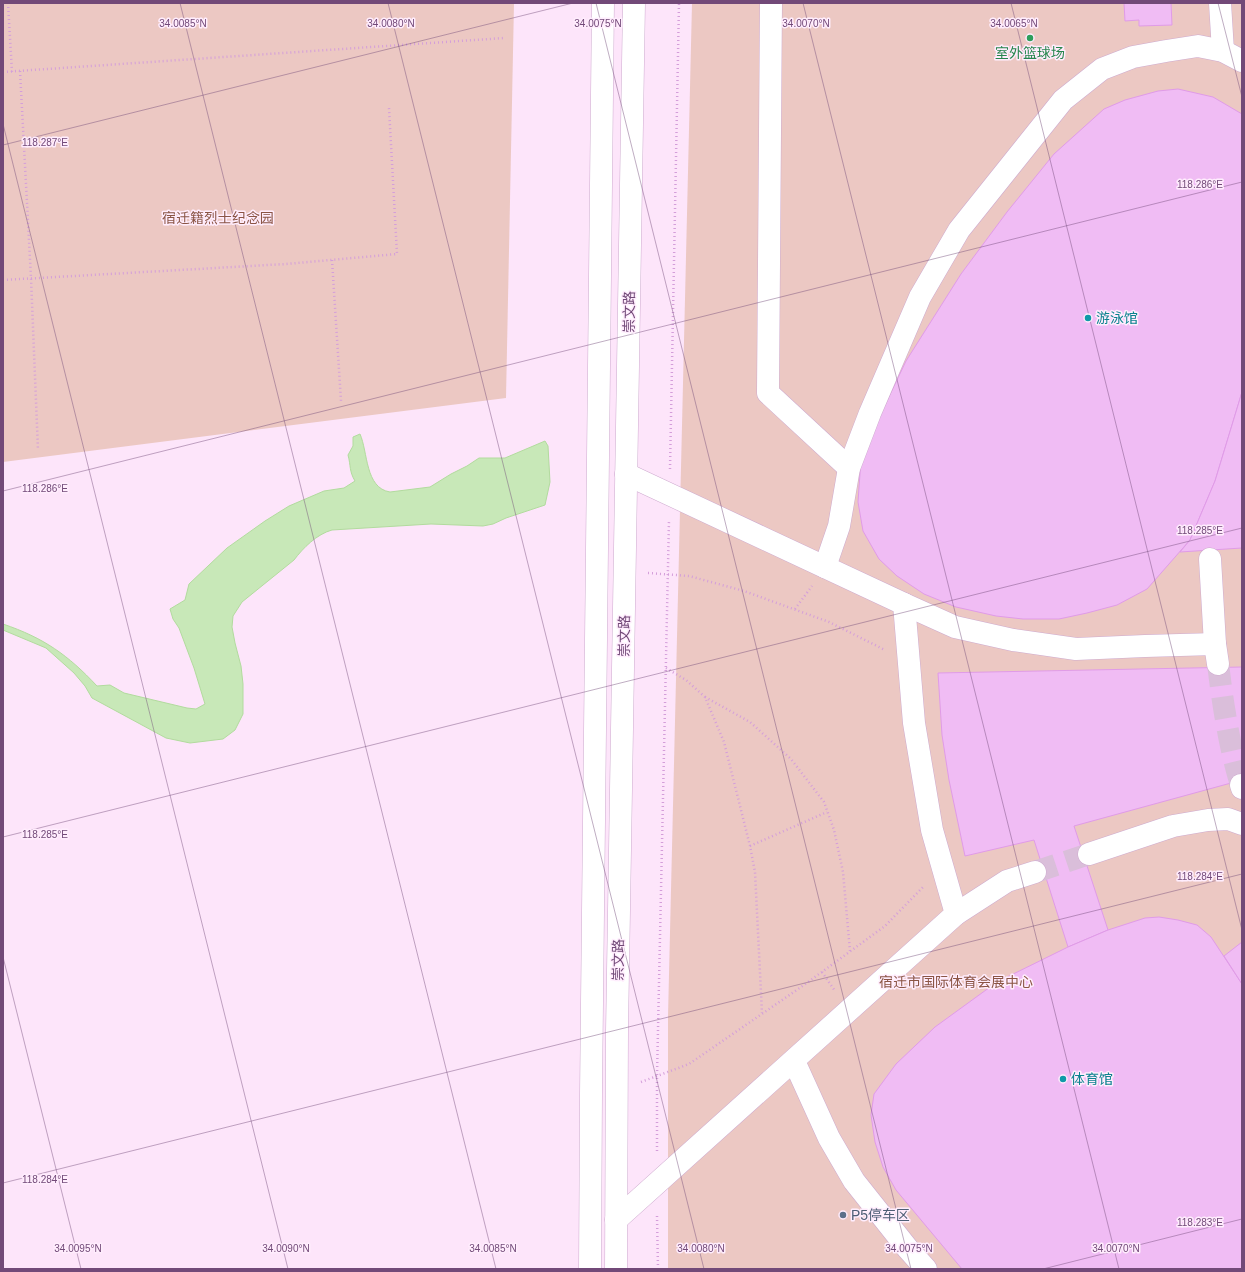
<svg xmlns="http://www.w3.org/2000/svg" width="1245" height="1272" font-family="Helvetica,'Noto Sans SC',sans-serif">
<rect width="100%" height="100%" fill="#fde5fa"/>
<!-- green -->
<g fill="#ecc8c3">
<polygon points="3,3 514,3 506,398 3,462"/>
<polygon points="692,3 1242,3 1242,1269 668,1269 668,1017"/>
</g>
<!-- water -->
<path fill="#c8e8b8" stroke="#b2db9e" d="M360 434C368 452 365 488 390 492L430 487 451 474 467 466 479 458H505L545 441 548 446 550 482 545 505 506 518 493 524 483 526 431 524 332 530C317 534 303 548 294 560L242 602 233 616 232 627 235 643 241 666 243 684V714L235 730 223 739 190 743 166 738 92 698 85 686 74 673 46 648 3 630V624C44 638 68 655 97 686L110 685 124 693 187 708 196 709 205 704 194 668 179 628 173 619 170 609 185 600 189 584 227 548 265 521 289 506 324 491 344 488 355 481C349 471 351 466 348 455L353 446V437Z"/>
<!-- building -->
<g fill="#f0bcf4" stroke="#e09be8">
<polygon points="1124,3 1171,3 1172,25 1139,26 1139,20 1125,21"/>
<polygon points="1178,89 1213,97 1242,114 1242,392 1215,481 1190,540 1147,589 1117,605 1087,613 1059,619 1023,619 996,616 956,607 924,594 897,576 879,559 863,531 858,502 861,459 877,422 906,361 961,274 1007,212 1054,154 1104,109 1125,100 1158,91"/>
<polygon points="1242,392 1242,548 1180,552 1190,540 1215,481"/>
<polygon points="1242,667 1242,780 1074,826 1108,930 1068,947 1034,840 965,856 949,780 942,735 938,673"/>
<polygon points="1159,917 1178,920 1197,925 1211,937 1242,984 1242,1269 962,1269 896,1190 883,1167 875,1142 871,1115 874,1094 896,1064 935,1027 997,982 1068,947 1108,930 1145,918"/>
<polygon points="1242,942 1242,984 1224,956"/>
</g>
<g fill="none" stroke-linecap="round" stroke-linejoin="round">
<!-- minor-tunnel -->
<g stroke="#dabeda" stroke-width="22" stroke-dasharray="22 11" stroke-linecap="butt">
<path d="M1218 664C1223 705 1229 745 1241 785"/>
<polyline points="1035,872 1089,854"/>
</g>
<defs>
<g id="minor">
<polyline points="771,3 768,393 849,468"/>
<polyline points="1220,3 1223,51"/>
<polyline points="1210,559 1215,644 1218,664"/>
<polyline points="825,567 839,526 849,468 870,413 920,297 959,230 1063,100 1102,69 1133,57 1166,51 1198,46 1223,51 1242,61"/>
<polyline points="904,604 955,627 1013,640 1076,649 1145,646 1215,644"/>
<polyline points="1241,785 1242,788"/>
<polyline points="1089,854 1173,826 1208,820 1228,819 1242,824"/>
<polyline points="956,914 1007,881 1035,872"/>
<polyline points="794,1061 829,1138 854,1181 908,1249 926,1269"/>
<polyline points="616,1220 956,914 932,830 914,723 904,604 626,474"/>
<polyline points="590,1269 591,1094 603,3"/>
<polyline points="616,1269 617,1031 634,3"/>
</g>
</defs>
<!-- minor casing -->
<use href="#minor" stroke="#ceabcf" stroke-width="23"/>
<!-- path -->
<g stroke="#d49eda" stroke-width="2.5" stroke-dasharray="1 3" stroke-linecap="butt">
<polyline points="8,3 12,72"/>
<polyline points="20,71 31,278 38,450"/>
<polyline points="3,72 504,38"/>
<polyline points="332,260 341,401"/>
<polyline points="3,280 286,264 397,254 389,108"/>
<polyline points="670,469 679,3"/>
<polyline points="648,573 689,576 744,591 829,622 885,650"/>
<polyline points="795,609 812,586"/>
<polyline points="666,668 686,680 705,697 724,742 750,846 755,872 762,1013"/>
<polyline points="705,697 750,722 791,759 824,802 834,830 843,872 850,951"/>
<polyline points="750,846 827,812"/>
<polyline points="822,972 835,991"/>
<polyline points="641,1082 689,1064 804,985 885,926 924,886"/>
<polyline points="657,1151 657,1076 669,520"/>
<polyline points="657,1216 658,1269"/>
</g>
<!-- minor -->
<use href="#minor" stroke="#fff" stroke-width="22"/>
</g>
<!-- ticks -->
<path fill="none" stroke="#724978" stroke-width="1" stroke-opacity="0.45" d="M180 3 496 1269M388 3 704 1269M596 3 911 1269M803 3 1119 1269M1011 3 1242 930M1218 3 1242 97M3 124 288 1269M3 145 573 3M3 491 1242 182M3 837 1242 528M3 957 81 1269M3 1183 1242 874M1043 1269 1242 1219"/>
<!-- markers -->
<circle fill="#2e9e5b" stroke="#ffedfd" stroke-width="1.5" cx="1030" cy="38" r="4"/>
<g fill="#0f9aa8" stroke="#ffedfd" stroke-width="1.5">
<circle cx="1088" cy="318" r="4"/>
<circle cx="1063" cy="1079" r="4"/>
</g>
<circle fill="#5c6f8a" stroke="#ffedfd" stroke-width="1.5" cx="843" cy="1215" r="4"/>
<g text-anchor="middle" stroke-width="3" stroke-linejoin="round" paint-order="stroke">
<!-- leisure labels -->
<g font-size="14" fill="#27864d" stroke="#ffedfd">
<text x="1030" y="58">室外篮球场</text>
</g>
<!-- park labels -->
<g font-size="14" fill="#8b5545" stroke="#ffedfd">
<text x="218" y="223">宿迁籍烈士纪念园</text>
<text x="956" y="987">宿迁市国际体育会展中心</text>
</g>
<!-- street labels -->
<g font-size="14" fill="#724978" stroke="#ffedfd">
<text transform="translate(629 312) rotate(-89)" y="5">崇文路</text>
<text transform="translate(624 636) rotate(-89)" y="5">崇文路</text>
<text transform="translate(618 960) rotate(-89)" y="5">崇文路</text>
</g>
<!-- culture labels -->
<g font-size="14" fill="#0d838f" stroke="#ffedfd" text-anchor="start">
<text x="1096" y="323">游泳馆</text>
<text x="1071" y="1084">体育馆</text>
</g>
<!-- service labels -->
<g font-size="14" fill="#4e5e75" stroke="#ffedfd" text-anchor="start">
<text x="851" y="1220">P5停车区</text>
</g>
</g>
<g font-size="10" text-anchor="middle" fill="#724978" stroke="#ffedfd" stroke-width="3" stroke-linejoin="round" paint-order="stroke">
<text x="183" y="27">34.0085°N</text>
<text x="391" y="27">34.0080°N</text>
<text x="598" y="27">34.0075°N</text>
<text x="806" y="27">34.0070°N</text>
<text x="1014" y="27">34.0065°N</text>
<text x="45" y="146">118.287°E</text>
<text x="1200" y="188">118.286°E</text>
<text x="45" y="492">118.286°E</text>
<text x="1200" y="534">118.285°E</text>
<text x="45" y="838">118.285°E</text>
<text x="1200" y="880">118.284°E</text>
<text x="45" y="1183">118.284°E</text>
<text x="1200" y="1226">118.283°E</text>
<text x="78" y="1252">34.0095°N</text>
<text x="286" y="1252">34.0090°N</text>
<text x="493" y="1252">34.0085°N</text>
<text x="701" y="1252">34.0080°N</text>
<text x="909" y="1252">34.0075°N</text>
<text x="1116" y="1252">34.0070°N</text>
</g>
<!-- border -->
<rect width="1245" height="1272" fill="none" stroke="#724978" stroke-width="8"/>
</svg>
